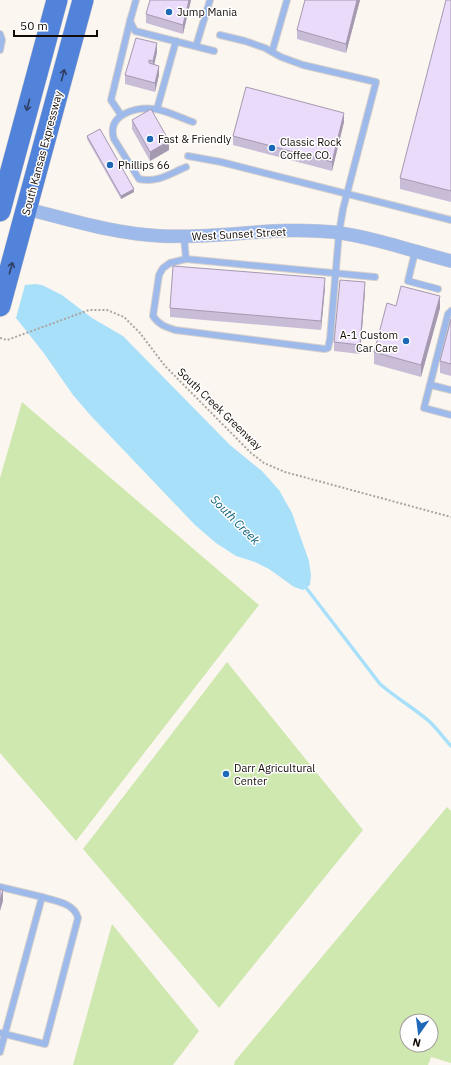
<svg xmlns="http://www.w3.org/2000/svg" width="451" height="1065" font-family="'IBM Plex Sans',sans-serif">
<rect width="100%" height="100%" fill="#fcf6f1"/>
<!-- green -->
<g fill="#cfe8b0" fill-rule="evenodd">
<polygon points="22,402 259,605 76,841 0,753 0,478"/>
<polygon points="227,662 363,830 219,1008 83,849"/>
<path d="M447 807 451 811V1063L431 1057 428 1065H234L235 1061ZM407 1021H431V1045H407Z"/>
<polygon points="112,924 199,1031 173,1065 73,1065"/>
</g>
<!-- water -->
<polygon fill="#a9e0f9" points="35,284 42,285 62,295 92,318 123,336 230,445 262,471 279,490 292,513 309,561 311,575 310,585 303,590 294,587 269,569 255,562 236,556 216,543 195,525 91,416 73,395 43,352 16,318 25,285"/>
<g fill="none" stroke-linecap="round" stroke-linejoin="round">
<!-- stream -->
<path stroke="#a9e0f9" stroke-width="3.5" d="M304 585 380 684C396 698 414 708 430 722 437 729 444 738 451 746"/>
<defs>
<g id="lane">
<polyline points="136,0 130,21 135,31 214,51"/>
<polyline points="0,34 2,40 0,50"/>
<polyline points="196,46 210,0"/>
<polyline points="272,52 287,0"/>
<polyline points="157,109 176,41"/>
<polyline points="121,115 111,100 130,21"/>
<polyline points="188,156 221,162 451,220"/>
<path d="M186 167C169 174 158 183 139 179L114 139C106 114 136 107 155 109 168 111 181 118 193 122"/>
<path d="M184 237 186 259 170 263 163 268 159 275 153 316C159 325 166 327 175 330L325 349 328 348 330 339 339 233 343 209 376 82 303 65 281 57 265 48 245 41 220 35"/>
<polyline points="415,252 408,281 438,289"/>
<polyline points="186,259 375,277"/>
<polyline points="451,311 448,314 424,408 451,415"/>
<polyline points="431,385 451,390"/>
<polyline points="0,887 42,897 0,1052"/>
<path d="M0 1033 45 1044 78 918C74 903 56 901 42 897"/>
</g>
<path id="street" d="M27 209C71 220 115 234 161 236 218 239 276 226 333 232 373 237 412 251 451 261"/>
<g id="primary">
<polyline points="0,211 57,0"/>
<polyline points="0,306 83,0"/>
</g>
</defs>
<!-- lane casing -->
<use href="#lane" stroke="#d7d0cb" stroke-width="8"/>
<!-- street casing -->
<use href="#street" stroke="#d7d0cb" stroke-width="14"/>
<!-- primary casing -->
<use href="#primary" stroke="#d7d0cb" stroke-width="22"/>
<!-- path -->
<polyline stroke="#aba49f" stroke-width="2" stroke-dasharray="2 2" stroke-linecap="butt" points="0,338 7,340 89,310 107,310 124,317 140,333 165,366 251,453 264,463 285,472 451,517"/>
<!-- lane -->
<use href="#lane" stroke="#9ebaeb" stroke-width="6"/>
<!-- street -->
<use href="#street" stroke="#9ebaeb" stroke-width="13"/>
<!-- primary -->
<use href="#primary" stroke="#5283db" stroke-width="21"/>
</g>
<!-- wall -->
<g fill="#c9bcd7">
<polygon points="191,0 183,34 146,23 146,14"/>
<polygon points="305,0 360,0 346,53 297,39 297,30"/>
<polygon points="451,0 451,202 400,189 400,178"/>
<polygon points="157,52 154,64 159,75 155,92 125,84 125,75"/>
<polygon points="132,120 169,150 150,161 132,129"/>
<polygon points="344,122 332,171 233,145 233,136"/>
<polygon points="87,136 134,192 121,199 87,139"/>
<polygon points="325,287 321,330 170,317 170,308"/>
<polygon points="365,291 360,354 334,351 334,342"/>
<polygon points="396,306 440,308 421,377 374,364 374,352"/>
<polygon points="451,319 451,376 440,373 440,361"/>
</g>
<!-- shaded-wall -->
<g fill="#a499af">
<polygon points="189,0 191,0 183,34 183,25"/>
<polygon points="357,0 360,0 346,53 346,44"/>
<polygon points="157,43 157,52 153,70 153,61"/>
<polygon points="159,66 159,75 155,92 155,83"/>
<polygon points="344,113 344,122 332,171 332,162"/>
<polygon points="169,141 169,150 150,161 150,152"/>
<polygon points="134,189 134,192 121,199 121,196"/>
<polygon points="325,278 325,287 321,330 321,321"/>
<polygon points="365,282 365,291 360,354 360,345"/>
<polygon points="440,296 440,308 421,377 421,365"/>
<polygon points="3,890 3,901 0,911 0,920 0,900"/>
</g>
<!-- building -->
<g fill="#eadbfa" stroke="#a499af">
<polygon points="150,0 189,0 183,25 146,14"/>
<polygon points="305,0 357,0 346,44 297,30"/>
<polygon points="446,0 451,0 451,191 400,178"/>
<polygon points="136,38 157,43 153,61 149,60 149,63 159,66 155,83 125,75"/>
<polygon points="246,87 344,113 332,162 233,136"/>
<polygon points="151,109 169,141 150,152 132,120"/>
<polygon points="100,129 134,189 121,196 87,136"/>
<polygon points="173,266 325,278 321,321 170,308"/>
<polygon points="340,280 365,282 360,345 334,342"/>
<polygon points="401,286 440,296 421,365 374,352 387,303 396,306"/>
<polygon points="451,319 451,364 440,361"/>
<polygon points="0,889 3,890 0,900"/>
</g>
<!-- one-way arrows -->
<defs><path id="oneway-shaft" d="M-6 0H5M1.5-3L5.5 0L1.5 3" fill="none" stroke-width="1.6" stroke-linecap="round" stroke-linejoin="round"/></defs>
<g stroke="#2f4065">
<use href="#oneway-shaft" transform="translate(63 75) rotate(-75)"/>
<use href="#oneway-shaft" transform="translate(28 105) rotate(105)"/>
<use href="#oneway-shaft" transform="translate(11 268) rotate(-74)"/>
</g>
<!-- markers -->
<g fill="#1d68b7" stroke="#fff" stroke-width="1.5">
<circle cx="169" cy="12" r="4"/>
<circle cx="150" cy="139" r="4"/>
<circle cx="272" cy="148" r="4"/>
<circle cx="110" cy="165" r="4"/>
<circle cx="406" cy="341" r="4"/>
<circle cx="226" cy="774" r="4"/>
</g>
<g text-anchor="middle" stroke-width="3" stroke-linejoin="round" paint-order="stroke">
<!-- poi labels -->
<g font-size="11" fill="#130a04" stroke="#fff" text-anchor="start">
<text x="177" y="16">Jump Mania</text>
<text x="158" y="143">Fast &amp; Friendly</text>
<text x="280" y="146">Classic Rock<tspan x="280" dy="13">Coffee CO.</tspan></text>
<text x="118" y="169">Phillips 66</text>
<text x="398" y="339" text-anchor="end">A-1 Custom<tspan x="398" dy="13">Car Care</tspan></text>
<text x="234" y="772">Darr Agricultural<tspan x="234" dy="13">Center</tspan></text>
</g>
<!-- street labels -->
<g font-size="11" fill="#130a04" stroke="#fff">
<text transform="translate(42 153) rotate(-75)" y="4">South Kansas Expressway</text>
<text transform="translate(239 234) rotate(-3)" y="4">West Sunset Street</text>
<text transform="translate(220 409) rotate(44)" y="4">South Creek Greenway</text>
</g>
<!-- water labels -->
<g font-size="12" font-style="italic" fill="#0c5f7a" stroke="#fff">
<text transform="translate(235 520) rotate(45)" y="4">South Creek</text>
</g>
</g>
<!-- north arrow -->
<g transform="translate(419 1033) rotate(194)"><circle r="19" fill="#ffffff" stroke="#a19d9b"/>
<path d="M0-3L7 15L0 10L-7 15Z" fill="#1d68b7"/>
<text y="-6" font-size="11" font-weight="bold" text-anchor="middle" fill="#130a04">N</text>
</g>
<!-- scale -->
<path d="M14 30v6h83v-6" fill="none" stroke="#130a04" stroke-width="2"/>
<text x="20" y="30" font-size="12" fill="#130a04" stroke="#ffffff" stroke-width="3" paint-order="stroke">50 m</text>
</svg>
